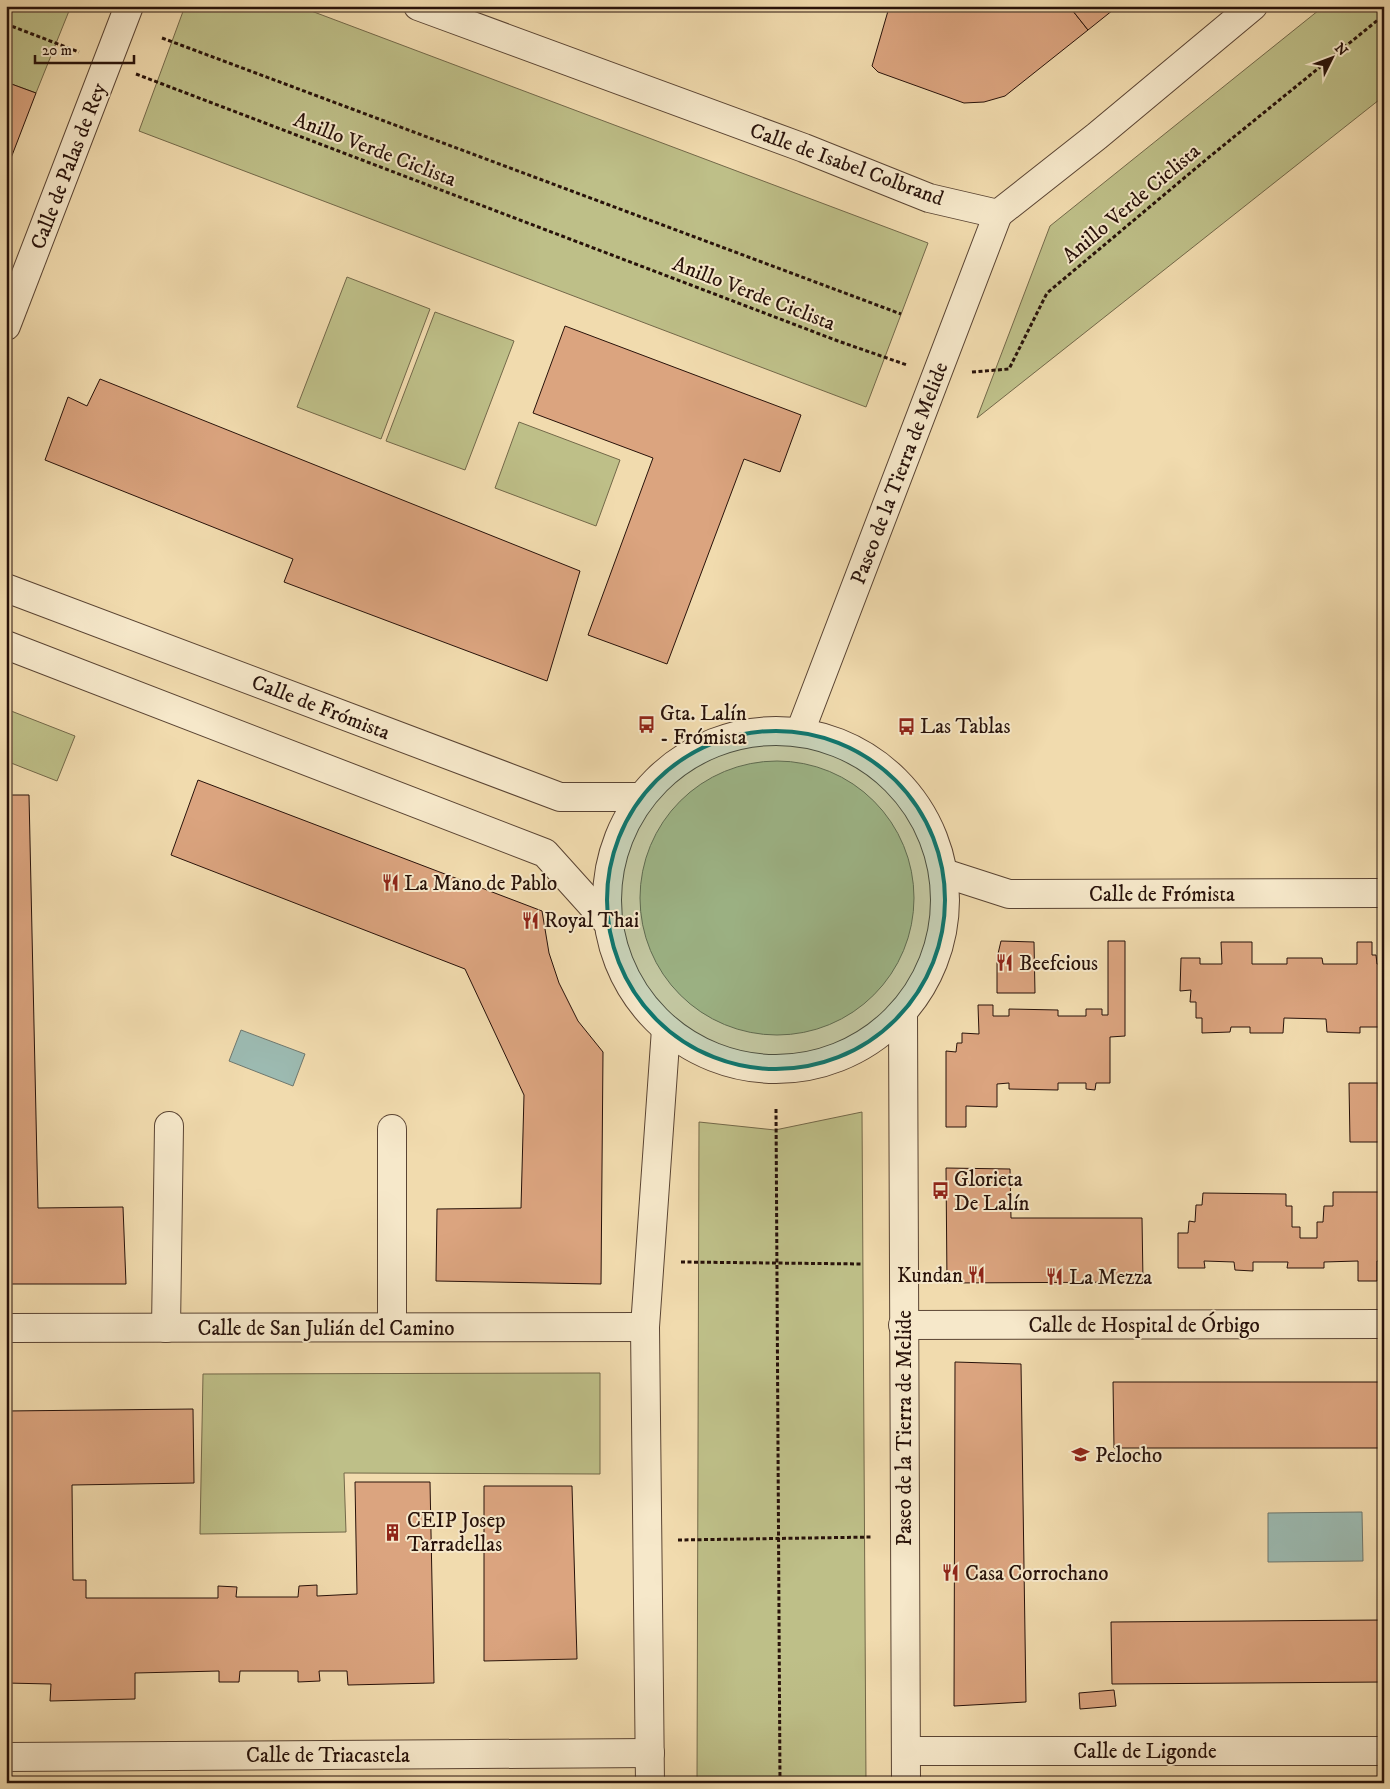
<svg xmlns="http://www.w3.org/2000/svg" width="1390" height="1789" font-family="'IM FELL DW Pica',serif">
<rect width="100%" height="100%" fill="#f1dbae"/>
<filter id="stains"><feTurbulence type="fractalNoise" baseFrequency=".004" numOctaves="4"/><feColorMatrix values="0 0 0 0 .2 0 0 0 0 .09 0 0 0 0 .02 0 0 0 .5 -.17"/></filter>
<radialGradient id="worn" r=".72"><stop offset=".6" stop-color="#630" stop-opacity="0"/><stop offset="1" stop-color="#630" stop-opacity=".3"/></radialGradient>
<!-- green -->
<g fill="#bebf88" stroke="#736849">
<polygon points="6,6 71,6 36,93 6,82"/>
<polygon points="185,6 298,6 928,243 866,407 139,131"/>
<polygon points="1324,6 1384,6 1384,96 977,418 1050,226"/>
<polygon points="347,277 430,309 381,439 297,407"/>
<polygon points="435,312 514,341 465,470 386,441"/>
<polygon points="519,422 620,460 596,526 495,488"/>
<polygon points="6,709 75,736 57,781 6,761"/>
<circle cx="777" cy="898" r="137"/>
<polygon points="862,1112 866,1783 697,1783 699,1122 775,1130"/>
<polygon points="600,1373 600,1474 344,1473 346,1532 200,1534 203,1374"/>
</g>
<!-- water -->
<g fill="#9cbab1" stroke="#6e776e">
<polygon points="241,1030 305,1054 293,1086 229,1061"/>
<polygon points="1362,1512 1363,1561 1268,1562 1268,1513"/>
</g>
<!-- building -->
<g fill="#dba47f" stroke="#28120a">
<polygon points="893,6 1069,6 1088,30 1005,96 984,102 964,103 878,72 872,66 888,11"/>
<polygon points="1069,6 1118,6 1088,30"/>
<polygon points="6,82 36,93 6,171"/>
<polygon points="565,326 801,415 780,472 744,459 667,664 588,635 653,458 533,413"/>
<polygon points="100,379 580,571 547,681 284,582 293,559 45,460 68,397 87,406"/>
<polygon points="198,780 542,911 549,953 559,983 578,1021 603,1052 601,1284 436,1281 437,1209 521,1208 524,1095 465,969 171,855"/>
<polygon points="6,795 29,795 38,1208 123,1207 126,1284 6,1284"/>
<polygon points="1001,941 1034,942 1035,993 997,993 997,958"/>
<polygon points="1108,941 1125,941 1125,1036 1110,1037 1110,1083 1096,1083 1095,1090 1086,1089 1086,1083 1058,1083 1058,1090 1009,1089 1009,1083 997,1084 997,1107 966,1106 966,1127 946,1127 946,1051 956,1052 957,1043 962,1043 962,1033 979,1034 978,1005 993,1005 993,1016 1009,1016 1009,1009 1058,1010 1058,1016 1086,1016 1086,1009 1102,1009 1102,1015 1108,1015"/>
<polygon points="1221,942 1252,942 1252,964 1287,964 1287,958 1322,958 1323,964 1357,964 1357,942 1372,942 1372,955 1376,955 1377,964 1384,964 1384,1032 1379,1032 1379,1027 1360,1027 1360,1033 1327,1032 1326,1019 1284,1018 1283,1033 1250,1033 1250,1027 1231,1027 1230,1032 1202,1033 1202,1018 1196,1018 1196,1002 1190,1002 1191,990 1180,991 1181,958 1200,958 1200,964 1222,964"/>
<polygon points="1349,1083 1378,1083 1379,1142 1350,1142"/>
<polygon points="946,1168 1010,1169 1011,1218 1142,1218 1143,1282 947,1283"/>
<polygon points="1333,1192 1384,1192 1384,1261 1377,1261 1377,1281 1358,1281 1358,1261 1324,1262 1324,1268 1287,1268 1288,1262 1253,1262 1253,1271 1235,1270 1234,1262 1204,1261 1205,1268 1178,1268 1178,1233 1188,1233 1189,1221 1195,1222 1196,1205 1202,1205 1203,1193 1286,1194 1286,1206 1292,1206 1292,1227 1300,1227 1300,1238 1317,1238 1317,1222 1323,1222 1324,1206 1333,1206"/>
<polygon points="955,1362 1021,1364 1026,1702 954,1706"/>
<polygon points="1113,1382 1384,1382 1384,1448 1114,1448"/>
<polygon points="193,1409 194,1483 72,1485 73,1580 86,1580 86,1598 218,1598 218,1586 237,1587 236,1597 298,1597 299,1586 317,1585 317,1596 357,1594 355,1482 430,1482 434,1683 348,1685 347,1671 319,1671 320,1681 298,1682 298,1671 240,1671 239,1682 219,1682 219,1671 135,1673 135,1699 50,1701 51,1684 6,1683 6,1411"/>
<polygon points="484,1486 572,1486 577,1659 484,1661"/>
<polygon points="1384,1620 1384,1682 1112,1684 1111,1622"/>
<polygon points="1114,1690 1116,1706 1080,1709 1079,1693"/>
</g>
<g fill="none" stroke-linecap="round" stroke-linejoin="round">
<defs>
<g id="minor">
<polyline points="418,6 804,148 929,198 998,214"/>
<polyline points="998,214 1097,136 1253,6"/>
<polyline points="6,326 129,6"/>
<polyline points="6,588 560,797 641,797"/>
<polyline points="6,645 545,853 608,923"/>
<circle cx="776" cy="900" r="169"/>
<polyline points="800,732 998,214"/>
<polyline points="944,873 1009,894 1384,893"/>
<polyline points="903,1014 906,1783"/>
<polyline points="392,1129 392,1327"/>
<polyline points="903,1325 1384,1324"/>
<polyline points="6,1328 645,1327"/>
<polyline points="166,1328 169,1126"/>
<polyline points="906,1751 1384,1751"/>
<polyline points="6,1757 650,1753"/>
<polyline points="650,1783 645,1327 666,1029"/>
</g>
</defs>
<!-- minor casing -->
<use href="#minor" stroke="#5a4433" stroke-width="30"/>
<!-- path -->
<g stroke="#28120a" stroke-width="3" stroke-dasharray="4 2.5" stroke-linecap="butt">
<polyline points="6,24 79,52"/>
<polyline points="162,38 901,314"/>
<polyline points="136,74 838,341 907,365"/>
<polyline points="972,372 1009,369 1047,293 1208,158 1384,15"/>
<polyline points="776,1109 780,1783"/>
<polyline points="681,1262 863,1264"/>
<polyline points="678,1540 873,1537"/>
</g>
<!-- minor -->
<use href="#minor" stroke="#f6e8ca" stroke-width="28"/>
</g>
<!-- marked area -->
<path fill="#0f766e" fill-opacity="0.2" stroke="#0f766e" stroke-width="4" stroke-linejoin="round" d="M607 900a169 169 0 1 1 338 0a169 169 0 1 1-338 0Z"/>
<!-- icons -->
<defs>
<symbol id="bus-bare" viewBox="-9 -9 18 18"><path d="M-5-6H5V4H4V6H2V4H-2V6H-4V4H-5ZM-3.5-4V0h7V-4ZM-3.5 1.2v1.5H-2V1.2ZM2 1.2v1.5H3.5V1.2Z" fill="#8f2418" stroke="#f6e8ca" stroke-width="2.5" paint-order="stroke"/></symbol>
<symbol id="restaurant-bare" viewBox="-9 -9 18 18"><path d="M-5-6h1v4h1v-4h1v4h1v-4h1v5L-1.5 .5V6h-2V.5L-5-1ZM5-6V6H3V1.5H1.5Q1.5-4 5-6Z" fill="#8f2418" stroke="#f6e8ca" stroke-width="2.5" paint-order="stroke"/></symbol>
<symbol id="school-bare" viewBox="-9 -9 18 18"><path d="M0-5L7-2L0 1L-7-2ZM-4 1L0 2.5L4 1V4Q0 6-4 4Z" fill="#8f2418" stroke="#f6e8ca" stroke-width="2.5" paint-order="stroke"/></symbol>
<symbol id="building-bare" viewBox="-9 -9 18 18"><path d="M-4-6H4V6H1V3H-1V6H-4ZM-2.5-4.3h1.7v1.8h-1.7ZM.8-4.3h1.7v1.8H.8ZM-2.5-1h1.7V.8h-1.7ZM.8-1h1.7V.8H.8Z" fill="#8f2418" stroke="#f6e8ca" stroke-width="2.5" paint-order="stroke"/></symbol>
</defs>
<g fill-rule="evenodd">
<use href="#bus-bare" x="634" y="712" width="25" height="25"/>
<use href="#bus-bare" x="894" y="714" width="25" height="25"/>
<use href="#restaurant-bare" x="378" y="870" width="25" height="25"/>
<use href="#restaurant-bare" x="518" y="908" width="25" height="25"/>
<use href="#restaurant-bare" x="992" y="950" width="25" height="25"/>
<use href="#bus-bare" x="928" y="1178" width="25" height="25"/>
<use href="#restaurant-bare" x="964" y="1262" width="25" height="25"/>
<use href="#restaurant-bare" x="1042" y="1264" width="25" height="25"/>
<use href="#school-bare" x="1068" y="1442" width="25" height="25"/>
<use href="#building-bare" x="380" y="1520" width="25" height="25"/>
<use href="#restaurant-bare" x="938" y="1560" width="25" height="25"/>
</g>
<g text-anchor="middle" stroke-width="4" stroke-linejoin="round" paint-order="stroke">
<!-- street labels -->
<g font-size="21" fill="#28120a" stroke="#f6e8ca">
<text transform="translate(375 149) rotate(21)" y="7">Anillo Verde Ciclista</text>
<text transform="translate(847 164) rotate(20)" y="7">Calle de Isabel Colbrand</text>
<text transform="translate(68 166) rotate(-69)" y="7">Calle de Palas de Rey</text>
<text transform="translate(1131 203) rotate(-40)" y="7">Anillo Verde Ciclista</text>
<text transform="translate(754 293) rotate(21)" y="7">Anillo Verde Ciclista</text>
<text transform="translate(899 473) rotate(-69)" y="7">Paseo de la Tierra de Melide</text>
<text transform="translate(321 707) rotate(21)" y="7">Calle de Frómista</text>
<text x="1162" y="901">Calle de Frómista</text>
<text x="1144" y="1332">Calle de Hospital de Órbigo</text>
<text x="326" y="1335">Calle de San Julián del Camino</text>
<text transform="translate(904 1428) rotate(-90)" y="7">Paseo de la Tierra de Melide</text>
<text x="1145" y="1758">Calle de Ligonde</text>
<text x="328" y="1762">Calle de Triacastela</text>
</g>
<!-- poi labels -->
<g font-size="21" fill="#28120a" stroke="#f6e8ca" text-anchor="start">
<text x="660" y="720">Gta. Lalín<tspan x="660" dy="24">- Frómista</tspan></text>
<text x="920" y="733">Las Tablas</text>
<text x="404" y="890">La Mano de Pablo</text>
<text x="544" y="927">Royal Thai</text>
<text x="1019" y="970">Beefcious</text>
<text x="954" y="1186">Glorieta<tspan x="954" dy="24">De Lalín</tspan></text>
<text x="963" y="1282" text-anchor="end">Kundan</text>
<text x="1069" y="1284">La Mezza</text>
<text x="1095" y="1462">Pelocho</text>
<text x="407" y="1527">CEIP Josep<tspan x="407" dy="24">Tarradellas</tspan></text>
<text x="965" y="1580">Casa Corrochano</text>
</g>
</g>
<!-- margin -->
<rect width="1390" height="1789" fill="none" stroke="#f1dbae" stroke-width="25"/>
<rect x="8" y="8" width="1375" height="1774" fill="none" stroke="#28120a" stroke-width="2.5"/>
<rect x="12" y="12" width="1365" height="1764" fill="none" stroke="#28120a"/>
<!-- north arrow -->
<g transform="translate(1332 58) rotate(48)" stroke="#f6e8ca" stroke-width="4" paint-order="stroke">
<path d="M0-4L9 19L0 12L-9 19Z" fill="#28120a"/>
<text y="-8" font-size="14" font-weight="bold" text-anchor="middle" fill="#28120a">N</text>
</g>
<!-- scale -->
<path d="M35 55v8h99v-8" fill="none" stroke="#28120a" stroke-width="2.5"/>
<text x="42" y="55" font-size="15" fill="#28120a" stroke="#f6e8ca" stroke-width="4" paint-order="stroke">20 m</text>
<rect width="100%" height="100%" filter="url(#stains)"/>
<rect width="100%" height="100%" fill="url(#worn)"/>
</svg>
